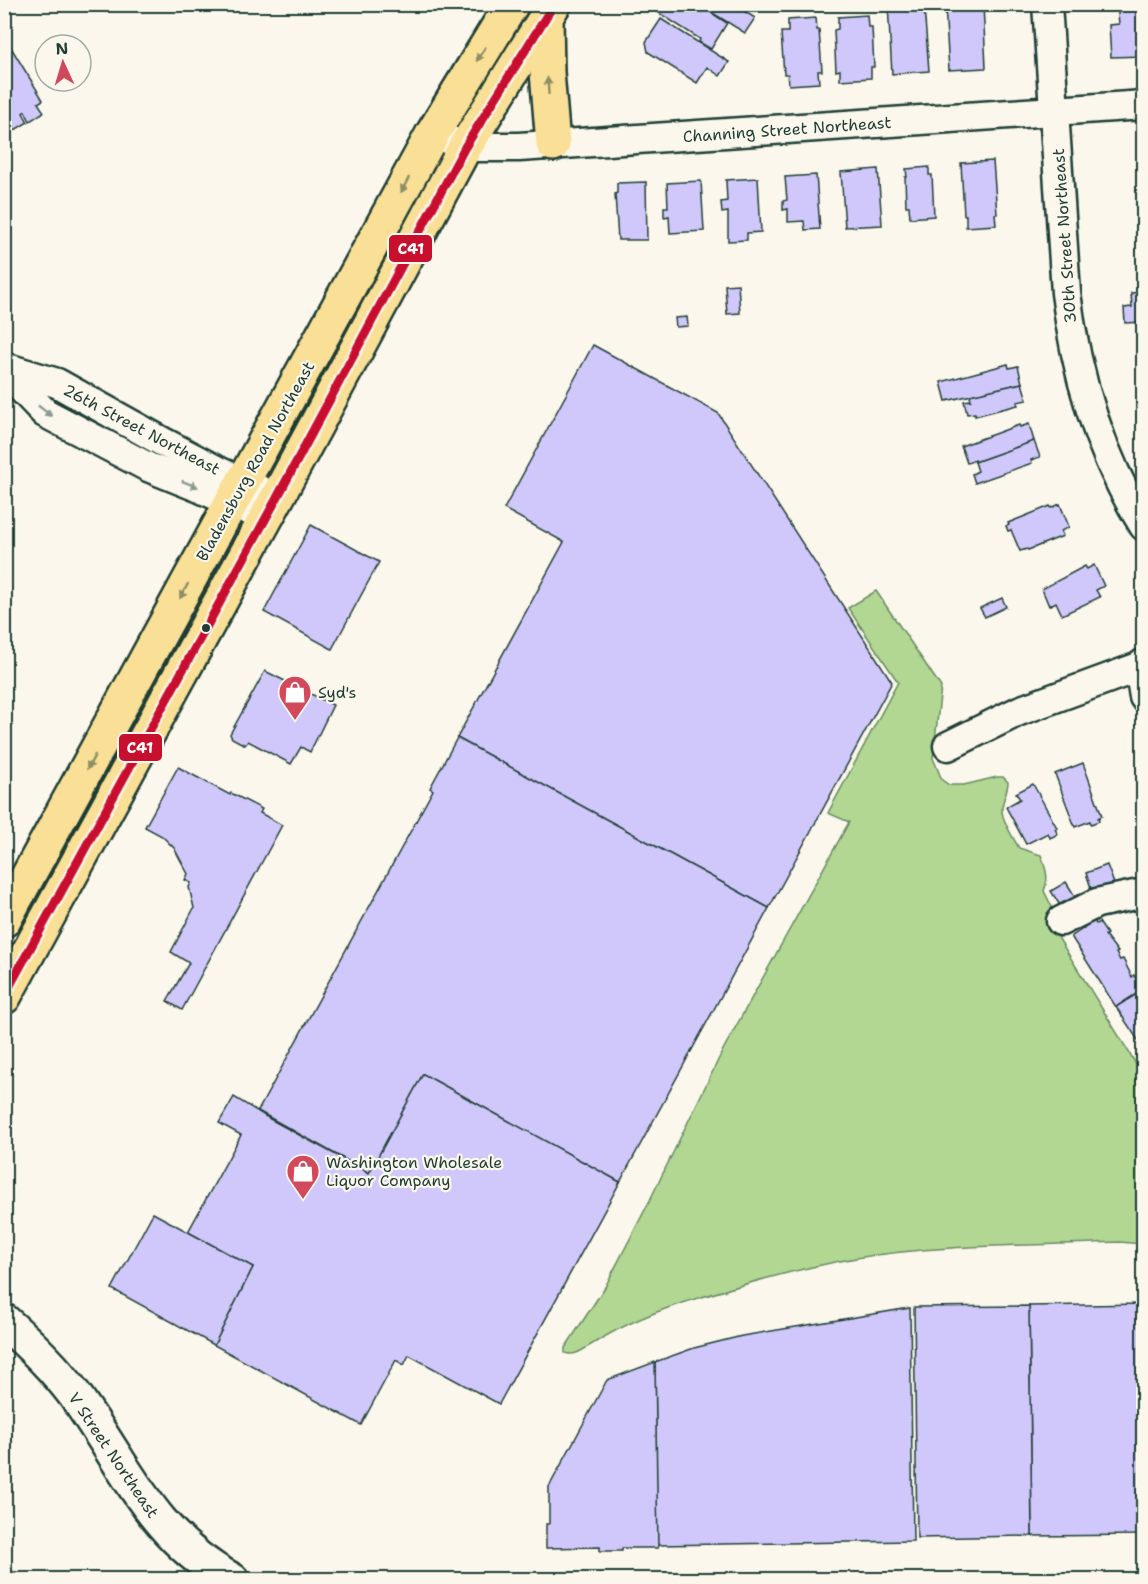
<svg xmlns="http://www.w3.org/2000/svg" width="1148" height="1584" font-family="'Shantell Sans',sans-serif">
<rect width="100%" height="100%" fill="#fbf7ec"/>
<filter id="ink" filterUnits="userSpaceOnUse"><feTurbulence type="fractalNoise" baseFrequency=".0167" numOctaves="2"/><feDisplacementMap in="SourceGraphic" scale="12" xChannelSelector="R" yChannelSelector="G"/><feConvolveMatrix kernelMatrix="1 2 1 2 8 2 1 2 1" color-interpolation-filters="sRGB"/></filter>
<g filter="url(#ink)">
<!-- green -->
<path fill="#b1d792" stroke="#688a63" stroke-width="1.5" d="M876 591 941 687 933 758 942 780 949 785H964L997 777H1003L1008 782C1008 791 1001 803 1002 811 1003 823 1013 837 1019 848L1041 855C1045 868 1050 877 1044 891L1053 909 1059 939 1143 1075V1244L1119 1242C1032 1246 942 1244 856 1258 800 1268 743 1284 689 1301 656 1311 623 1325 594 1343 585 1348 576 1357 565 1353V1348L605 1287 649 1202 724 1048 849 822 828 813 898 682 848 608Z"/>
<!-- building -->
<g fill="#d0c8fb" stroke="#1f3d34" stroke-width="1.5">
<polygon points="645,4 698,4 727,23 711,49 699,42 700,39"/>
<polygon points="698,4 733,4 755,18 745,33"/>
<polygon points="888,4 915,4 916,8 924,7 929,71 892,74"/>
<polygon points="983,4 986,68 949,70 945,6"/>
<polygon points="1117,4 1144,4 1144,56 1111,57 1109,25 1119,24"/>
<polygon points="867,15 868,27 872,27 874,67 871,67 871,78 840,80 840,70 836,71 834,30 838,29 838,17"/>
<polygon points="816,18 817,30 819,30 822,71 818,71 819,83 789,85 788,74 784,74 781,32 788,32 788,20"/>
<polygon points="661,19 729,62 720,76 707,67 697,83 648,52 646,42"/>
<polygon points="4,36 43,100 38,103 44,112 30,121 25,111 23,113 28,122 10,133 4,125"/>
<polygon points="993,161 997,214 995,214 996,225 966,227 966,215 964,215 961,163"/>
<polygon points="929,167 929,175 932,175 934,216 910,218 909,206 906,206 905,177 907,177 906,169"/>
<polygon points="878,169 882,225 845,227 841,172"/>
<polygon points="816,175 820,229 805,230 804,221 788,222 788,209 783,210 783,201 787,200 785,177"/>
<polygon points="758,178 761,232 747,233 747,240 728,241 728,212 722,213 721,202 727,201 726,180"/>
<polygon points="701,181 704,231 670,233 669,216 664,217 664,207 668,207 667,183"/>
<polygon points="646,182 647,240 618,240 615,194 617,193 617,183"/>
<polygon points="738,284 740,313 727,314 725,285"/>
<polygon points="1144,292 1144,322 1125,323 1124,308 1132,307 1131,293"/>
<polygon points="687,317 688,326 676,327 675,318"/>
<polygon points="593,345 718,413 892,682 769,908 457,738 564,542 504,509"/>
<polygon points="1008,364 1009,368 1018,366 1022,383 946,401 941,382"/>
<polygon points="1022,383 1027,400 1017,402 1018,405 975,416 975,413 967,414 964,401 971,400 970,395"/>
<polygon points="1029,424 1034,441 975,462 975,460 967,463 961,446 1019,425 1020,427"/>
<polygon points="1034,441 1040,457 1031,460 1032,463 975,483 972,474 978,471 975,462"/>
<polygon points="1060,504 1069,527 1061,531 1063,536 1028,550 1027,549 1020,551 1011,530 1008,531 1006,526 1009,525 1008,523 1050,506 1051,508"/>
<polygon points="311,525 379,562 332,649 264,612"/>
<polygon points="1094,565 1104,586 1096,590 1100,597 1062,615 1056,602 1049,606 1042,589 1085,566 1087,569"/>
<polygon points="1002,598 1006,607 985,617 980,608"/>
<polygon points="265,671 333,705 310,752 301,747 291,764 248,741 245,745 232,738 230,734"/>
<polygon points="457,738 769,908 620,1182 423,1074 369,1173 258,1111 433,790 430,788"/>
<polygon points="1083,763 1102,816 1098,818 1099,821 1091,824 1090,821 1075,827 1055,774"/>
<polygon points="178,767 230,795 231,793 262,809 260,813 282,825 182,1010 167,1001 189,963 171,952 194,908 189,887 191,883 185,880 188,874 174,848 162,836 145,827"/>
<polygon points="1033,784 1057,828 1055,829 1058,834 1050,838 1048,833 1026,844 1006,807 1020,799 1016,793"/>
<polygon points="1107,865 1116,889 1094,897 1086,873"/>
<polygon points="1066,882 1076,898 1061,907 1051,891"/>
<polygon points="1094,920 1096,924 1099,922 1107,934 1105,935 1118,952 1116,953 1120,960 1123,959 1132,977 1134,975 1142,987 1139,989 1141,991 1116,1007 1072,938 1072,936 1084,928 1083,926"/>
<polygon points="1143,990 1144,991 1144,1049 1116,1007"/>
<polygon points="1144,1053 1144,1070 1142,1067 1143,1065 1138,1057"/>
<polygon points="423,1074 620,1182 499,1404 409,1355 404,1365 396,1360 361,1425 214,1345 253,1267 188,1232 241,1135 219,1123 234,1097 270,1119 369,1173"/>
<polygon points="153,1213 253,1267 214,1345 112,1289"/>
<polygon points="1144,1304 1144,1535 1032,1536 1029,1306"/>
<polygon points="1029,1306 1032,1536 917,1538 914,1307"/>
<polygon points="910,1308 913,1541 657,1545 655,1362 694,1348 742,1336"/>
<polygon points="655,1362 658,1548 622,1548 622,1551 600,1551 600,1547 546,1548 546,1524 549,1524 549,1487 607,1380"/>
</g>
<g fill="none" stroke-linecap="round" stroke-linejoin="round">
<defs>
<g id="street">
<path d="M1047 4 1066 293C1076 376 1099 454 1144 526"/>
<polyline points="433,133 465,147 519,147 1144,105"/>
<polyline points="4,367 57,383 163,442 216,470 277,498"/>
<polyline points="4,370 45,413 148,467 200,488 266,518"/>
<polyline points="1139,667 1144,697"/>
<polyline points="948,746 1019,711 1139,667 1144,663"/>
<polyline points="1061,921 1097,903 1144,893"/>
</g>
<path id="secondary" d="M4 1321C29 1343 54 1367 74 1394 124 1462 152 1538 232 1580"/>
<g id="primary">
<polyline points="546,17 547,72 553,144"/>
<polyline points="4,920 433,133 512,4"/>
<polyline points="4,997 277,498 465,147 554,4"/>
</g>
</defs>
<!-- street casing -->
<use href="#street" stroke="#1f3d34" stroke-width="33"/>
<!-- secondary casing -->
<use href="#secondary" stroke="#1f3d34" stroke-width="38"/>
<!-- primary casing -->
<use href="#primary" stroke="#1f3d34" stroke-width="38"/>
<!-- street -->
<use href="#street" stroke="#fbf7ec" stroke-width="28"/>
<!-- secondary -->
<use href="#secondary" stroke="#fbf7ec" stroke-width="33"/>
<!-- primary -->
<use href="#primary" stroke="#fadf96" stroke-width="33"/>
<defs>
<polyline id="bus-1" points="4,996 277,498 465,147 554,4"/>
</defs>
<!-- bus-1 casing -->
<use href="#bus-1" stroke="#fbf7ec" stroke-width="14"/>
<!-- bus-1 -->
<use href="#bus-1" stroke="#c8102e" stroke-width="9"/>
</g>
<!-- one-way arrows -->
<defs><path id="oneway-solid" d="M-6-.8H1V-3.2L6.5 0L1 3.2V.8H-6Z" transform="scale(1.5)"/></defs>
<g fill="#8c8e65">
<use href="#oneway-solid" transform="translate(481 54) rotate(122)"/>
<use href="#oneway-solid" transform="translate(548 86) rotate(-94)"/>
<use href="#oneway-solid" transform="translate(405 185) rotate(118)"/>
<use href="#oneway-solid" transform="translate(184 591) rotate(119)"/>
<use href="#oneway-solid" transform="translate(91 762) rotate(119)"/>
</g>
<g fill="#8d9a90">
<use href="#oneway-solid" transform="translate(45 411) rotate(38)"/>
<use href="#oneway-solid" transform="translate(190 484) rotate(21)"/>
</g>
</g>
<!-- icons -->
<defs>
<symbol id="shop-pin" viewBox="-11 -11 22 30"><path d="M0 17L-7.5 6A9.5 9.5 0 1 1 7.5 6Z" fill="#d1495b" stroke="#fbf7ec"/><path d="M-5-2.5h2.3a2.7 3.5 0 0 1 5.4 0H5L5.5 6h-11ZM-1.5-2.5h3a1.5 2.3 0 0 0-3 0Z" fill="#fff"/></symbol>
</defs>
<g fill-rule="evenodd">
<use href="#shop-pin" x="276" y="673" width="38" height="52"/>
<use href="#shop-pin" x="284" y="1152" width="38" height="52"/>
</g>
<!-- markers -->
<circle fill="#1f3d34" stroke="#fbf7ec" stroke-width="2" cx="206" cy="628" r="5"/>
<g text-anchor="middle" stroke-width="4.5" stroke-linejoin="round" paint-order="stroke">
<!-- street labels -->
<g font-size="16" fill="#1f3d34" stroke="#fbf7ec">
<text transform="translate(787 129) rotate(-4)" y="6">Channing Street Northeast</text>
<text transform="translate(1064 236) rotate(-94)" y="6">30th Street Northeast</text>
<text transform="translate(142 429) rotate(28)" y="6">26th Street Northeast</text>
<text transform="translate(255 461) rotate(-61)" y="6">Bladensburg Road Northeast</text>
<text transform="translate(114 1455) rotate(56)" y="6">V Street Northeast</text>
</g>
<!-- poi labels -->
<g font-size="16" fill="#1f3d34" stroke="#fbf7ec" text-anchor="start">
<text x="318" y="698">Syd's</text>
<text x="326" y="1168">Washington Wholesale<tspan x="326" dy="18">Liquor Company</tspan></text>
</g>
</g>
<g stroke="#fbf7ec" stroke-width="2">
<rect x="388" y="234" width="45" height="29" rx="6" fill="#c8102e"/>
<rect x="118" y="733" width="45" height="29" rx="6" fill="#c8102e"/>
</g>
<g font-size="16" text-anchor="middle" font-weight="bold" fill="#fff">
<text x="411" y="254">C41</text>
<text x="140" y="753">C41</text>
</g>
<!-- margin -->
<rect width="1148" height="1584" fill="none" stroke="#fbf7ec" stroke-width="24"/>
<rect x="12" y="12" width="1124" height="1560" fill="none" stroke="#1f3d34" stroke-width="2" filter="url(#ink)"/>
<!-- north arrow -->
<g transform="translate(63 63) rotate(356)"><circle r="28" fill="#fbf7ec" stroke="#a3ada2" stroke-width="1.5"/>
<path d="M0-4.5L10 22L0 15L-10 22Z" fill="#d1495b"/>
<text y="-9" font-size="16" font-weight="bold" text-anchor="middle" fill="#1f3d34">N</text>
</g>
</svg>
